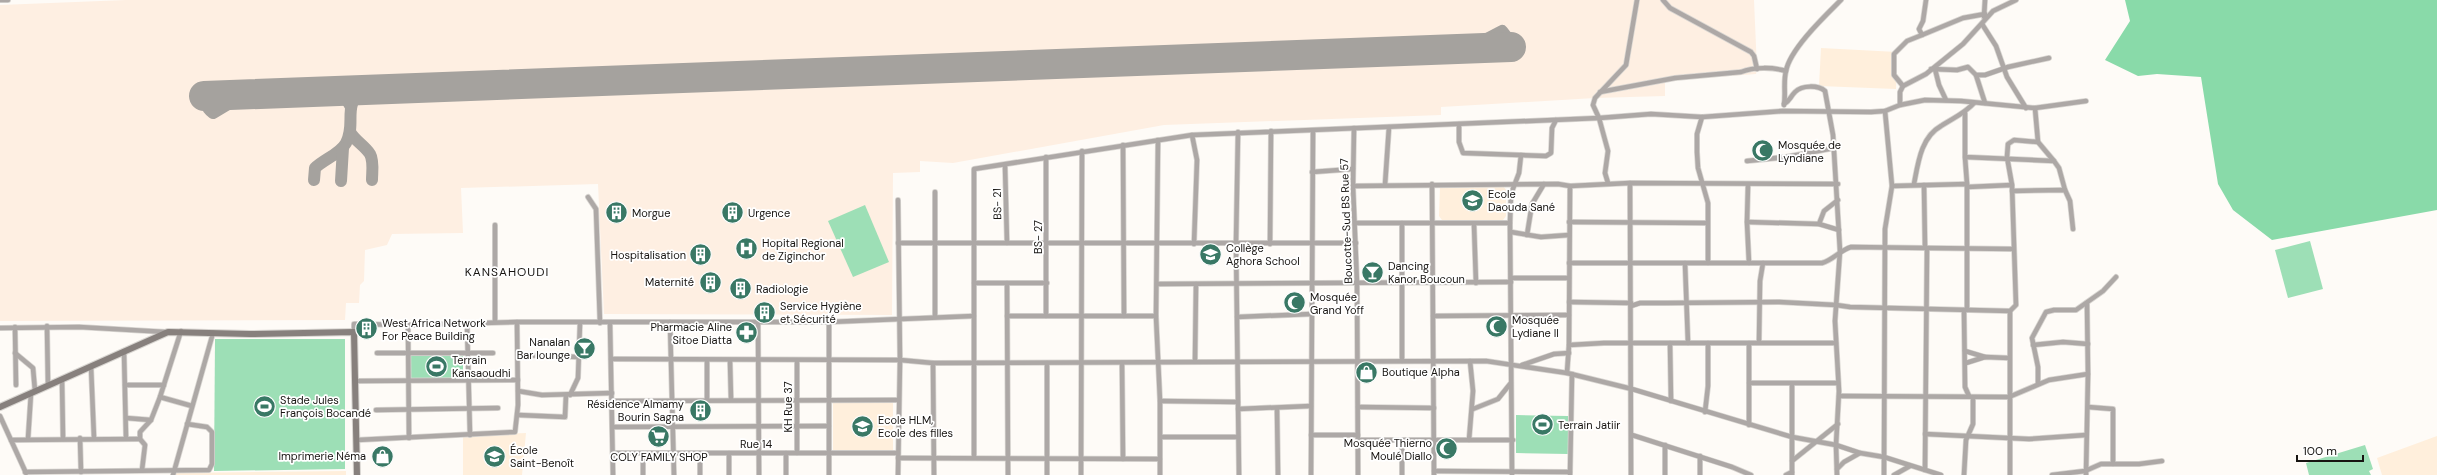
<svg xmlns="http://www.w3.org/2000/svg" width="2437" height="475" font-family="'DM Sans',sans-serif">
<rect width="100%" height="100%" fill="#fefbf7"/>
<!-- built -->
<polygon fill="#feefe2" points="126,0 1754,0 1757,69 1756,74 1665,81 1665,96 1595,98 1441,107 1441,115 1164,125 953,163 920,161 920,172 893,173 892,315 604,314 598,184 461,188 463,233 392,234 387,245 365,250 364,281 360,285 359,303 346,303 345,320 0,321 0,5"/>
<!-- education -->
<g fill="#ffefdc">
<polygon points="1821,48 1897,52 1896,89 1819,86"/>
<polygon points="1503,186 1506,190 1506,216 1503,220 1442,220 1439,216 1440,187"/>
<rect x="833" y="402" width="60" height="48"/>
<polygon points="526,433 522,475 463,475 463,436"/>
<polygon points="2437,436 2437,475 2382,475 2377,458"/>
<polygon points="346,471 346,475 175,475 176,473"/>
</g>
<!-- green -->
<g fill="#9ddfb6">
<polygon points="865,205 889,262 853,277 828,221"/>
<polygon points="2310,241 2323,289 2288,298 2275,250"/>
<polygon points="215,339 345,339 345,469 214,471"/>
<rect x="409" y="355" width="54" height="23"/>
<polygon points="1516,415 1568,416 1568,454 1516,453"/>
<polygon points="2365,445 2373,469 2369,471 2371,475 2309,475 2306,463"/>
</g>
<!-- forest -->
<polygon fill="#89daa9" points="2125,0 2437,0 2437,210 2272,240 2233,210 2218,184 2201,77 2157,74 2138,76 2105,60 2130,21"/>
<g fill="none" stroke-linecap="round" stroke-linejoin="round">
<!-- taxiway -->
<g stroke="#a5a29e" stroke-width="12">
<path d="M1461 49 1479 43 1502 31 1509 40C1506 58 1494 54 1481 48"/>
<polyline points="333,91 345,97 351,107"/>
<path d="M230 95 221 90 210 92C205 100 205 107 213 113L243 95"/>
<path d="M350 132C355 141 364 145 370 154 374 161 372 172 372 180"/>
<path d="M314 180 315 168C324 159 340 154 346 143 357 123 341 104 364 90"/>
<polyline points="341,181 343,148"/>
</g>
<!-- runway -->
<polyline stroke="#a5a29e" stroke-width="30" points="204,96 1511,47"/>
<defs>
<g id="minor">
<polyline points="0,0 8,0"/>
<polyline points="1663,0 1670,8 1751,52 1754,56 1757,69"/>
<polyline points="1984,17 1985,0"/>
<polyline points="1982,24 1996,46 2007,77 2026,108"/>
<polyline points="1922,35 1963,18 1985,14"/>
<polyline points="1931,69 1957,70 1968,67 1976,75 1985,75 2008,67 2049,58"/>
<polyline points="1935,69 1939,85 1946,100"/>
<polyline points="1976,75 1985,103"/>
<polyline points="1903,86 1894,75 1894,54 1907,41 1922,35 1919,29 1923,21 1926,0"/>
<path d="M1600 92 1675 78 1741 72C1754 67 1772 67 1786 71"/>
<path d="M1784 104C1790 101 1790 97 1795 92 1802 85 1818 85 1825 91L1833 135 1840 251 1835 321 1839 391 1836 445 1837 475"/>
<path d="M1784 105C1786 94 1783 82 1786 71 1790 49 1825 16 1841 0"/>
<polyline points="1900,105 1900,92 1903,86 1926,74 1963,44 1993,11 2016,0"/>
<polyline points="2035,108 2038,142 2054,161"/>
<polyline points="1965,113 1965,157 2054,161 2059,168 2065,190"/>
<polyline points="1702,117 1697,134 1697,152 1698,168 1708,203 1708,263"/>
<polyline points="1459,124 1459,142 1463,153 1546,156 1551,153 1552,128 1556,120"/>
<polyline points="1354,128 1353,186 1357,283 1358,475"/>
<polyline points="1238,132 1236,244 1239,475"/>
<polyline points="1192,135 1197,160 1194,244"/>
<polyline points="1158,140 1156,316 1160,401 1160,475"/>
<polyline points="1123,145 1124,316"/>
<polyline points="1046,157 1046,316"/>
<polyline points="1965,157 1967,184"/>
<polyline points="1747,161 1786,157 1834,148"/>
<polyline points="1005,165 1007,243"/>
<polyline points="1312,172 1353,169"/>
<polyline points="1608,183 1605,173 1608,151 1599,118 1593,105 1595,98 1626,65 1637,0"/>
<polyline points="1630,183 1631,475"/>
<polyline points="1432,184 1434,475"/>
<path d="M1914 184C1918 163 1921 137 1941 126 1953 118 1964 114 1974 103"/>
<polyline points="1385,185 1389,127"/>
<polyline points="1748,185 1747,222 1749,263"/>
<polyline points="1924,185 1925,247"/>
<polyline points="2012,185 2007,157 2008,144 2014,140 2038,142"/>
<polyline points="1353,186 1558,184 1570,186 1630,183 1838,184"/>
<polyline points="1892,186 1967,184 1967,310"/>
<polyline points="2012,191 2065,190 2070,201 2073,229"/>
<polyline points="588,197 596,209 600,323"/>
<polyline points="898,200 900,360 898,475"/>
<polyline points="1569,222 1707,223"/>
<polyline points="1747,222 1819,224 1839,230"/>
<polyline points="1355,223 1510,223"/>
<polyline points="1402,223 1402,361"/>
<polyline points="1474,224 1476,283"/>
<polyline points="1819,224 1824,211 1838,200"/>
<polyline points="1511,232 1541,237 1569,235"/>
<polyline points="1527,235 1532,204 1544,184"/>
<polyline points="898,243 1356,243"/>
<polyline points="1270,244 1271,131"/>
<polyline points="1927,248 2013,249"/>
<path d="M1569 263H1822C1833 260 1839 251 1851 247L1927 248 1925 470"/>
<polyline points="1685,263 1688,343"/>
<polyline points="1511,278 1569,278"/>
<polyline points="974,283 1047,283"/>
<polyline points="1007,283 1008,475"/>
<polyline points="1157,284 1511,282"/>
<polyline points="1569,302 1631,303"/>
<polyline points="1631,306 1640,303 1666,303 1779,302 1836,305 1850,307 2010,311 2016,305 2012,185 1967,187"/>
<polyline points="1964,310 1965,387 1969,396"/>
<polyline points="2010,311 2010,475"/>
<polyline points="1007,316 1156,316"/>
<polyline points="1433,316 1569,315"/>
<polyline points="935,317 935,192"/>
<polyline points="1237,317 1312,314"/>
<polyline points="758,321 759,475"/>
<polyline points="495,322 495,225"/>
<polyline points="670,322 674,475"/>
<polyline points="829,322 829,475"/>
<polyline points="467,323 470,435"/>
<polyline points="610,323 613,475"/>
<polyline points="408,325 409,438"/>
<polyline points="47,326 48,385"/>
<polyline points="15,327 16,385"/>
<polyline points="0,328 79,327 166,332"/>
<polyline points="354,332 354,324 408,325 517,322 829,322 974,316"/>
<polyline points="1759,342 1760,281 1763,263"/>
<polyline points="1670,343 1671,401"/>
<polyline points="1749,343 1749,383"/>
<polyline points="1569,345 1570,186"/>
<polyline points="2033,345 2063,342 2088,344"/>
<polyline points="124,351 126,438"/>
<polyline points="1965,351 1985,357"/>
<polyline points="15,353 33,368 35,391"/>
<polyline points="377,353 493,353"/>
<polyline points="518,355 579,357"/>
<polyline points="611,359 900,360 933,363 1486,361 1567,373 1632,389 1792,437 1836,445 1860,453 1884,457 1941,475"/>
<polyline points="707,360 707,399"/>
<polyline points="730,361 731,399"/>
<polyline points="797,361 797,453"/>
<polyline points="1195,361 1196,284"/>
<polyline points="933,363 934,475"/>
<polyline points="1047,363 1047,475"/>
<polyline points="1122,363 1123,459"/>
<polyline points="1966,363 1985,357 2009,358"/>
<polyline points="1522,365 1554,354 1569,353"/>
<polyline points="91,366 94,438"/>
<polyline points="1567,373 1569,345 1604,343 1836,343"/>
<polyline points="62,379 63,438"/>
<polyline points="355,381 518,380"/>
<polyline points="1792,384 1792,475"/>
<polyline points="2038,384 2038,367 2032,338 2046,312 2054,310 2076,310 2103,291 2116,277"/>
<polyline points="125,385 164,385"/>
<polyline points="518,391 542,395 612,393"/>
<polyline points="570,395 578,378 580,323"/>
<polyline points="1839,396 2009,397 2049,380 2088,374"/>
<polyline points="160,397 192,406"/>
<polyline points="612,401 898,400"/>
<polyline points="1160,401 1238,402"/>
<polyline points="1358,407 1434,408"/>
<polyline points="2088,407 2113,409 2113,464"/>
<polyline points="1238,409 1311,406"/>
<polyline points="1277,409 1278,475"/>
<polyline points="1473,409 1498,399 1510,384"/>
<polyline points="376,410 498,408"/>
<polyline points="1705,412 1708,386 1708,343"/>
<polyline points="518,415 565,417 566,395"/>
<polyline points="0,416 26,473"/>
<polyline points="126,418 151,420"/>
<polyline points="1749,425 1749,383 1838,383"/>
<polyline points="613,427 829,426"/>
<polyline points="1925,434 2029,439 2086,435"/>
<polyline points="1311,435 1358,435"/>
<polyline points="1632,435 1732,467 1751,475"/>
<polyline points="1161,437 1238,437"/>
<polyline points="80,438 81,472"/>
<polyline points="28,439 31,393"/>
<polyline points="11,440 140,439"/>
<polyline points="357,440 515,432 518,405 517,322"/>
<polyline points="1358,440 1513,440"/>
<polyline points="1469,440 1473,391 1470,361"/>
<polyline points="1665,445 1665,475"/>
<polyline points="613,453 898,453"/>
<polyline points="643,453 643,475"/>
<polyline points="700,453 700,475"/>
<polyline points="729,453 729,475"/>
<polyline points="1700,456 1700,475"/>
<polyline points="974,457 974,169 1192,135 1599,118 1651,114 1702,117 1783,111 1871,112 1885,111 1900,105 1925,100 1961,101 2035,108 2086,101"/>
<polyline points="898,458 1160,459"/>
<polyline points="1792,461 1838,424"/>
<polyline points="1837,469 1844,462 1860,453"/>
<polyline points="142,470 145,445 140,439 140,432 151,420 160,397 181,331"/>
<polyline points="1434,471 1570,472"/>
<polyline points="25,472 209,470 212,464 212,432 207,427 187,424"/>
<polyline points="173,475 213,333"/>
<polyline points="786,475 786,453"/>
<polyline points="1081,475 1082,151"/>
<polyline points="1311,475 1313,131"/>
<polyline points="1402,475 1402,440"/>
<polyline points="1512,475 1510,223 1511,194 1519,173 1521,155"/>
<polyline points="1570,475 1572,374"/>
<polyline points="1786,475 1792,472"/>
<polyline points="1884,475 1885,229 1892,186 1885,111"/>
<polyline points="1894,475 1910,466"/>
<polyline points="1964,475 1966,440 1973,424 1973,398"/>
<polyline points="2052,475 2085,471 2101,464 2139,464 2162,461"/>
<polyline points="2086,475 2088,374 2087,303"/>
</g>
<polyline id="secondary" points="0,407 168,332 250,334 354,332 357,475"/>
</defs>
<!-- minor casing -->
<use href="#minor" stroke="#d9d6d2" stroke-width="6"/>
<!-- secondary casing -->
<use href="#secondary" stroke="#d9d6d2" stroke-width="8"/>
<!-- minor -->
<use href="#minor" stroke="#ada8a6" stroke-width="4.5"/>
<!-- secondary -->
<use href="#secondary" stroke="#87807d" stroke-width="6"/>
</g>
<!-- icons -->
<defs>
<symbol id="mosque-disc" viewBox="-11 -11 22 22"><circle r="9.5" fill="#397865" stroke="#fff"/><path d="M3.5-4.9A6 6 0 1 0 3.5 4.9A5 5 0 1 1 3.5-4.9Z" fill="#fff"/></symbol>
<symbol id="school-disc" viewBox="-11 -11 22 22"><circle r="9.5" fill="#397865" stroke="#fff"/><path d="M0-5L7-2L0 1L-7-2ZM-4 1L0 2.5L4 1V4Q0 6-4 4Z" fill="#fff"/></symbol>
<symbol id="building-disc" viewBox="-11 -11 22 22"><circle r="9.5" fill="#397865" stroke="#fff"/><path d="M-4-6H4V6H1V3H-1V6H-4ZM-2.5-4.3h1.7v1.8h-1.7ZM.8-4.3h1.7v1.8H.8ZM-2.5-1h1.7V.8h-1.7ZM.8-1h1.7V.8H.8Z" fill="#fff"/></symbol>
<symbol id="hospital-disc" viewBox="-11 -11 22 22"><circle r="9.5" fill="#397865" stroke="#fff"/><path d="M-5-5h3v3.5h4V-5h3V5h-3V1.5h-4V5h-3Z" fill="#fff"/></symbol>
<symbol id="bar-disc" viewBox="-11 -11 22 22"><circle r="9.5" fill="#397865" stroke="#fff"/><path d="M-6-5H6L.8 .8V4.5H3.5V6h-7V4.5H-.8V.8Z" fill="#fff"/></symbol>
<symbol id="pharmacy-disc" viewBox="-11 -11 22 22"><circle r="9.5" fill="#397865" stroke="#fff"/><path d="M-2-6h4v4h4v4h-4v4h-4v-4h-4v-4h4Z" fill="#fff"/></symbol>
<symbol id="stadium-disc" viewBox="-11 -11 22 22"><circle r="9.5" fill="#397865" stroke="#fff"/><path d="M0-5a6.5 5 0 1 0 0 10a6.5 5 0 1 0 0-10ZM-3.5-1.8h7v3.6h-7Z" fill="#fff"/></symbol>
<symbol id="shop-disc" viewBox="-11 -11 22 22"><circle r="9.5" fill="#397865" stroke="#fff"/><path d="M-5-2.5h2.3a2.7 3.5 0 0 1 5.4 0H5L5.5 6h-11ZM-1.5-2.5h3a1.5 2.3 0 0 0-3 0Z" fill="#fff"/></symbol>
<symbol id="supermarket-disc" viewBox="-11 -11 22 22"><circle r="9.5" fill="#397865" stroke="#fff"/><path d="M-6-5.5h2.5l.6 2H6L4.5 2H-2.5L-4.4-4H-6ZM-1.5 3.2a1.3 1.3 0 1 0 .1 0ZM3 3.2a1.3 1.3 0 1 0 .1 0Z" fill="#fff"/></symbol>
</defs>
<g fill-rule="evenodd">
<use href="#mosque-disc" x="1750" y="138" width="25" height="25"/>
<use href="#school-disc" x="1460" y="188" width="25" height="25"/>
<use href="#building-disc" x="604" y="200" width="25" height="25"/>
<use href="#building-disc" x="720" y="200" width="25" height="25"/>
<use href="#hospital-disc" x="734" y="236" width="25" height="25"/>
<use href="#school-disc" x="1198" y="242" width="25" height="25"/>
<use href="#building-disc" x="688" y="242" width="25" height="25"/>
<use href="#bar-disc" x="1360" y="260" width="25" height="25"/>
<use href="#building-disc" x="698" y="270" width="25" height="25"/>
<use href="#building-disc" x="728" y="276" width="25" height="25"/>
<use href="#mosque-disc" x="1282" y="290" width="25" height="25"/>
<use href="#building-disc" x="752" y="300" width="25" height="25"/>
<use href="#mosque-disc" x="1484" y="314" width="25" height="25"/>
<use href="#building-disc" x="354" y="316" width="25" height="25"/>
<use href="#pharmacy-disc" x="734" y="320" width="25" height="25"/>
<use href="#bar-disc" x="572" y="336" width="25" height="25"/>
<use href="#stadium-disc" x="424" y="354" width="25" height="25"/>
<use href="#shop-disc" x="1354" y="360" width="25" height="25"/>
<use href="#stadium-disc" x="252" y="394" width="25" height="25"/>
<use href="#building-disc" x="688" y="398" width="25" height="25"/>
<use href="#stadium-disc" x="1530" y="412" width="25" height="25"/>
<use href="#school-disc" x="850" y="414" width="25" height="25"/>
<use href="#supermarket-disc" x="646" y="424" width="25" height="25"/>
<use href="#mosque-disc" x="1434" y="436" width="25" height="25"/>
<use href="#shop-disc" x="370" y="444" width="25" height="25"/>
<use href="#school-disc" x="482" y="444" width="25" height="25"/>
</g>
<g text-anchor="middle" stroke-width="3.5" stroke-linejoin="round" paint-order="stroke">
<!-- poi labels -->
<g font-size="11" fill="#171411" stroke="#fff" text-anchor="start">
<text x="1778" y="149">Mosquée de<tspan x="1778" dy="13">Lyndiane</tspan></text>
<text x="1488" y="198">Ecole<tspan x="1488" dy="13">Daouda Sané</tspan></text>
<text x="632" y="217">Morgue</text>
<text x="748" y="217">Urgence</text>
<text x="762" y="247">Hopital Regional<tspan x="762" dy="13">de Ziginchor</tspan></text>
<text x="1226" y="252">Collège<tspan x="1226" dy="13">Aghora School</tspan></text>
<text x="686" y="259" text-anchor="end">Hospitalisation</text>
<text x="1388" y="270">Dancing<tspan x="1388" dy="13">Kanor Boucoun</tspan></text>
<text x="694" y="286" text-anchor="end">Maternité</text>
<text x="756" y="293">Radiologie</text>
<text x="1310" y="301">Mosquée<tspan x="1310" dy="13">Grand Yoff</tspan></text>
<text x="780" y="310">Service Hygiène<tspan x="780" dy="13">et Sécurité</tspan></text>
<text x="1512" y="324">Mosquée<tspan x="1512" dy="13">Lydiane II</tspan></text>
<text x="382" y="327">West Africa Network<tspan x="382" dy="13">For Peace Building</tspan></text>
<text x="732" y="331" text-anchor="end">Pharmacie Aline<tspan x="732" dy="13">Sitoe Diatta</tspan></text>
<text x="570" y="346" text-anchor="end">Nanalan<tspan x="570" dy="13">Bar lounge</tspan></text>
<text x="452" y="364">Terrain<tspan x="452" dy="13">Kansaoudhi</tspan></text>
<text x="1382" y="376">Boutique Alpha</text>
<text x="280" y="404">Stade Jules<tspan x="280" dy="13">François Bocandé</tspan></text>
<text x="684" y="408" text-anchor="end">Résidence Almamy<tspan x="684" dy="13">Bourin Sagna</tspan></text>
<text x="878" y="424">Ecole HLM,<tspan x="878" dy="13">Ecole des filles</tspan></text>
<text x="1558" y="429">Terrain Jatiir</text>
<text x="1432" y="447" text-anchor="end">Mosquée Thierno<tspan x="1432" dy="13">Moulé Diallo</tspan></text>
<text x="510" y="454">École<tspan x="510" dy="13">Saint-Benoît</tspan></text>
<text x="366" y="460" text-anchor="end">Imprimerie Néma</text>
<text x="659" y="461" text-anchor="middle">COLY FAMILY SHOP</text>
</g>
<!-- street labels -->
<g font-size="11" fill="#171411" stroke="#fff">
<text transform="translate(997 204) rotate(-91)" y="4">BS- 21</text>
<text transform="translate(1346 221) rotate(-92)" y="4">Boucotte-Sud BS Rue 57</text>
<text transform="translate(1038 237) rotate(-90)" y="4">BS- 27</text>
<text transform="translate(788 407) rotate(-90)" y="4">KH Rue 37</text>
<text x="756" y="448">Rue 14</text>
</g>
<!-- neighbourhood labels -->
<g font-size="12" letter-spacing="1" fill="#171411" stroke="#fff">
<text x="507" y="276">KANSAHOUDI</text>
</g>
</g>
<!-- scale -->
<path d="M2297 455v6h66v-6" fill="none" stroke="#171411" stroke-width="2"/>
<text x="2303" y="455" font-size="12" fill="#171411" stroke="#ffffff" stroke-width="3" paint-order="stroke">100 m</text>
</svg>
